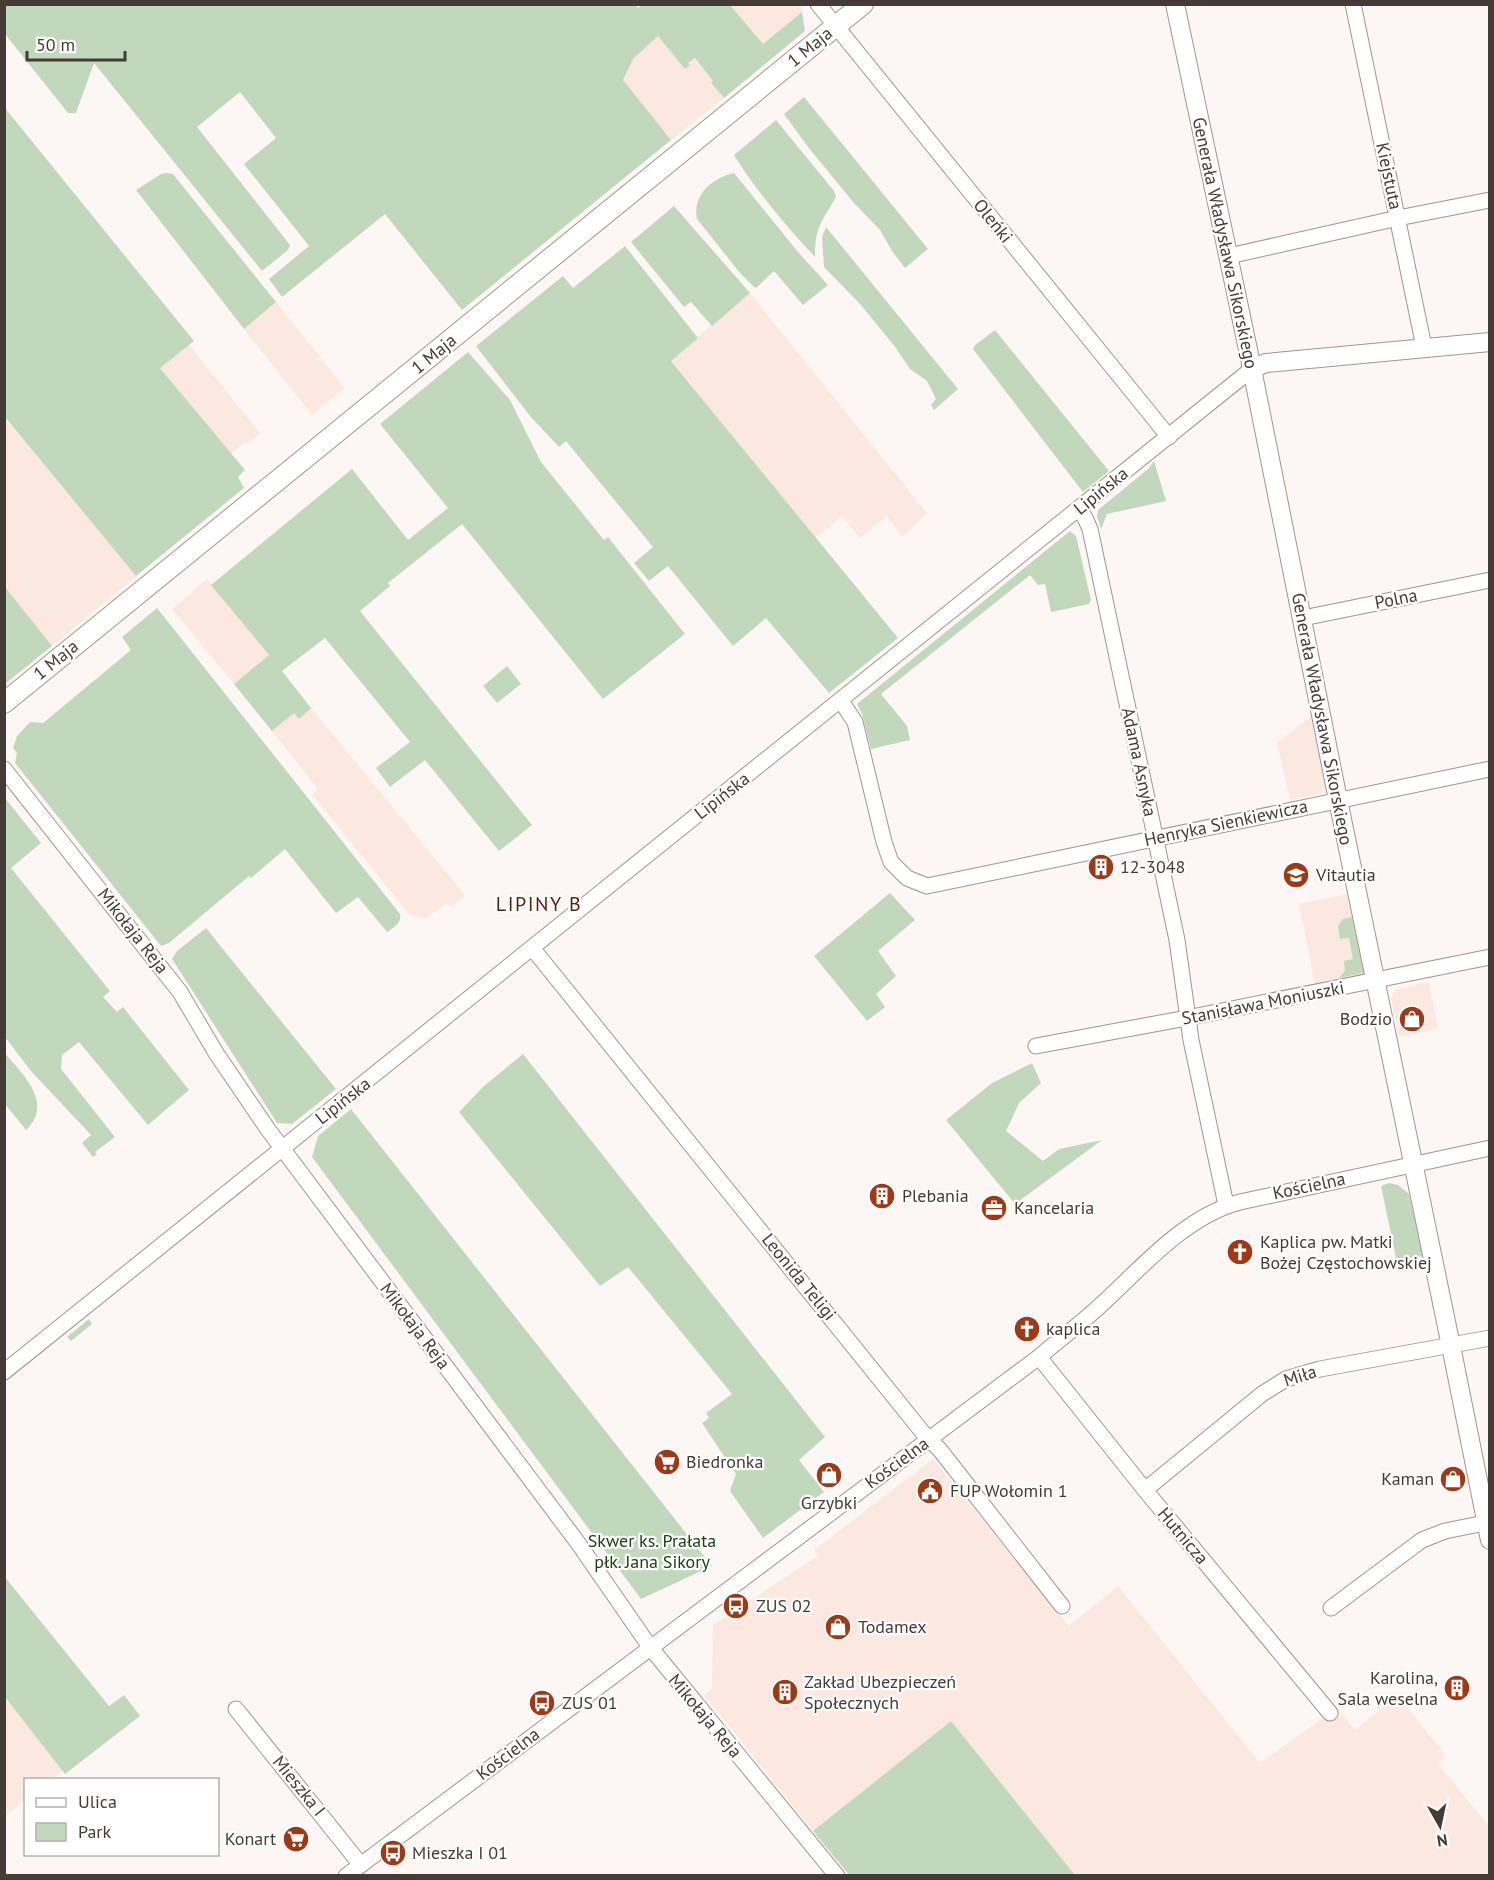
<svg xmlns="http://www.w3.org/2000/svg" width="1494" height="1880" font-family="'PT Sans',sans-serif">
<rect width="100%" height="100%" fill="#fcf7f5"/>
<!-- built -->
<g fill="#fbe8e0">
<polygon points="730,5 802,5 802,12 763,44"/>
<polygon points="658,36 688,63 694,58 713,81 711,84 724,98 671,140 623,80 633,59"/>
<polygon points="750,293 927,513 902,537 887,516 860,538 842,516 815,538 671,360"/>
<polygon points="276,302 345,388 312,415 244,329"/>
<polygon points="189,345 260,433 247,444 244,442 231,454 160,367"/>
<polygon points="4,417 136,576 52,646 5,587"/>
<polygon points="207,579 269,656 234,684 172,609"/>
<polygon points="311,708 465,895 451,907 447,903 425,919 409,914 312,794 318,789 272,731 294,713 299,718"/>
<polygon points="1311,717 1326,787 1321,794 1290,800 1277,742"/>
<polygon points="1347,894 1364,973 1315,983 1299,904"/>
<polygon points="1429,982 1438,1029 1399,1037 1391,998 1396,989"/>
<polygon points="933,1459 1069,1626 1118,1586 1260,1763 1337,1708 1355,1730 1398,1695 1445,1755 1439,1765 1489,1826 1489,1875 1075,1875 951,1721 813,1831 704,1695 712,1689 713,1625 818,1556 814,1550"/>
<polygon points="5,1697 63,1771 52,1779 26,1780 25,1800 5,1816"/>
</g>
<!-- green -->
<g fill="#c2d8bc">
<polygon points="635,4 638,8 643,4 730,5 763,44 802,12 805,31 724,98 711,83 713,81 695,58 688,63 690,65 685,69 658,36 633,59 623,80 671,140 462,310 385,214 282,297 269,279 309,246 244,164 276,138 240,92 197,127 290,245 288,250 262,271 94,63 76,113 68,113 5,34 5,4"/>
<polygon points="804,97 928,249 905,268 892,251 880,230 854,203 808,147 784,114"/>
<polygon points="5,108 194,341 160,368 245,470 238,477 244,488 136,576 5,417"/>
<path d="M776 120 834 191 836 197C821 223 815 227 815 257 786 226 757 192 734 155Z"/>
<polygon points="167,173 173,174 276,302 244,329 136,190 161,174"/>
<path d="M734 173 798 252 828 285 803 305 774 271 756 288 753 286 740 273 697 219C692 195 712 178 734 173Z"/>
<polygon points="674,206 750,293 712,326 691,302 684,307 631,242"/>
<polygon points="826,227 958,389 934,410 931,405 936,399 927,381 910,369 896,348 861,305 824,267 822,237"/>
<polygon points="625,246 698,338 671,361 898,638 829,693 766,618 733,646 668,566 649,581 634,563 653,547 566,441 559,447 530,416 476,346 563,276 573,288"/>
<polygon points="995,330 1109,471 1083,492 973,349 975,345"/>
<polygon points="468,352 510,400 541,462 604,540 608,537 685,634 603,699 462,524 388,583 390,586 360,611 532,825 499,851 425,760 390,787 376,768 410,742 325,638 282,671 311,708 299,719 294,713 272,731 234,684 269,655 211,585 352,469 408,540 448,508 380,424"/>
<polygon points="1154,461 1166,501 1107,514 1101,529 1097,516 1098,510 1148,469"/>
<polygon points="1070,531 1076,536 1091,600 1089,604 1051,612 1045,584 1038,585 1030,575 881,694 907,726 910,740 871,749 862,714 857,704"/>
<polygon points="5,587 52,646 5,684 4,684"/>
<path d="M157 608 400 914C402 923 394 927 387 932L358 897 336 913 285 849 251 878 249 876 169 943 161 946 15 763 17 753 13 748 17 736 30 722 43 723 131 650 122 637Z"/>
<polygon points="507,666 521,684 497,703 483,686"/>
<polygon points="5,798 41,843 11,868 110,991 103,997 117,1012 123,1007 189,1090 148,1125 79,1042 62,1055 61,1069 115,1137 95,1152 97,1154 93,1157 82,1143 91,1135 31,1071 5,1037"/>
<polygon points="890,893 915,920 878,951 896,976 876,994 885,1007 867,1021 814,956"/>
<polygon points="1352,917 1364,973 1339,978 1345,971 1344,961 1353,959 1349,938 1340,939 1338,926 1343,919"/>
<polygon points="206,928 336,1089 292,1124 277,1123 172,959 177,951"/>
<path d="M4 1052C22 1074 55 1103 26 1130L5 1104Z"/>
<polygon points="523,1054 825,1437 799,1460 824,1492 763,1538 730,1491 736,1474 702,1423 709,1418 706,1413 732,1394 628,1267 600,1286 459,1112 484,1086"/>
<polygon points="1032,1063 1041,1083 1019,1103 1006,1131 1043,1161 1059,1149 1102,1140 1015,1204 946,1120 992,1083"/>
<polygon points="351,1109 712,1566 641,1599 312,1157 318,1136"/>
<polygon points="1389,1183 1398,1185 1409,1194 1423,1256 1402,1260 1396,1258 1381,1186"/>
<polygon points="89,1319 92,1324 71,1341 67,1337"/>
<polygon points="4,1576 109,1706 124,1695 140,1716 65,1774 5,1697"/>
<polygon points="951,1721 1075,1875 849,1875 813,1831"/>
</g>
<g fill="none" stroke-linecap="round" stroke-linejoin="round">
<defs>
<g id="minor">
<polyline points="818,4 1169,437"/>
<polyline points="1353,4 1424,347"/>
<polyline points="1229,256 1398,218 1490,200"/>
<polyline points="1079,509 1085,518 1090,529 1177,940 1191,1040 1226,1205"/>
<polyline points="1303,618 1490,580"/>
<polyline points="841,701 855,722 884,842 891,862 907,878 927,886 1490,769"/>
<polyline points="4,769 180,992 216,1053 267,1128 578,1543 650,1647 837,1876"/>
<polyline points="533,949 924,1434 940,1450 1062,1606"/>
<polyline points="1036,1046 1187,1018 1490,957"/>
<polyline points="1039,1357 1145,1490 1330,1713"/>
<polyline points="4,1372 1252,369"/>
<polyline points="1145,1490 1262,1394 1286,1379 1320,1369 1490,1338"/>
<polyline points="1331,1608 1422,1540 1445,1531 1490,1522"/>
<polyline points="236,1709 361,1865"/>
<path d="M346 1876 1039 1357C1060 1339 1083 1322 1103 1303 1143 1266 1186 1216 1240 1202L1490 1148"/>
</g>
<g id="tertiary">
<polyline points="1175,4 1250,359 1338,800 1451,1346 1490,1540"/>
<polyline points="1252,369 1266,363 1490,342"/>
</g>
<polyline id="secondary" points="4,703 863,4"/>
</defs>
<!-- minor casing -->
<use href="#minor" stroke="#a79289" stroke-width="17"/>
<!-- tertiary casing -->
<use href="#tertiary" stroke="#a79289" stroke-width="20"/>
<!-- secondary casing -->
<use href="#secondary" stroke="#a79289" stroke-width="22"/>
<!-- minor -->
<use href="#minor" stroke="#fff" stroke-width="15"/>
<!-- tertiary -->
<use href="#tertiary" stroke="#fff" stroke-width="18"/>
<!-- secondary -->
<use href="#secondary" stroke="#fff" stroke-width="20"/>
</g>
<!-- icons -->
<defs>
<symbol id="building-disc" viewBox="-11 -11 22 22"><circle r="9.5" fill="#9f3814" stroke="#fff"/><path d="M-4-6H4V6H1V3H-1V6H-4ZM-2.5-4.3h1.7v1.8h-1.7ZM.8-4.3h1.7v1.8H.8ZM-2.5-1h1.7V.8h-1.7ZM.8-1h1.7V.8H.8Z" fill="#fff"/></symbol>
<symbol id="school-disc" viewBox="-11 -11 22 22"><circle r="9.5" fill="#9f3814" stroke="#fff"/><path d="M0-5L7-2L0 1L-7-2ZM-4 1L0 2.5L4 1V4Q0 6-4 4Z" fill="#fff"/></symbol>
<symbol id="shop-disc" viewBox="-11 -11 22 22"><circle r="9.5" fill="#9f3814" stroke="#fff"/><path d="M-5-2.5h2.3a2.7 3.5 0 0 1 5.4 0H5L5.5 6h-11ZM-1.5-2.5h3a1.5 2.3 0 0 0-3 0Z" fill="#fff"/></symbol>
<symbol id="office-disc" viewBox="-11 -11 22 22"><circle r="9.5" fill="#9f3814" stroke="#fff"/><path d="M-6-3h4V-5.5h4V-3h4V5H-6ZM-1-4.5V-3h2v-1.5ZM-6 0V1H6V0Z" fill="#fff"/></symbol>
<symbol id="church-disc" viewBox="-11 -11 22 22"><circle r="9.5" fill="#9f3814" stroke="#fff"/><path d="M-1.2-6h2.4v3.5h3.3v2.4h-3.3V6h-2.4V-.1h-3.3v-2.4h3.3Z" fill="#fff"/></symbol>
<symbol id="supermarket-disc" viewBox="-11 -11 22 22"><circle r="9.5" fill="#9f3814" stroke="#fff"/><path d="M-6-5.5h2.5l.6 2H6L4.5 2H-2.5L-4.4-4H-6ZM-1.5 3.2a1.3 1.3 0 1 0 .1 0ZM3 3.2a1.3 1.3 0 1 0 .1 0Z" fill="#fff"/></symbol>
<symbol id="civic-disc" viewBox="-11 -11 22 22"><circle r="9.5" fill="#9f3814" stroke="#fff"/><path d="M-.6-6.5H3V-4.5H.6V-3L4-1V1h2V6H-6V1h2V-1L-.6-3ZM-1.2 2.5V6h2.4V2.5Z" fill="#fff"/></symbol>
<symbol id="bus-disc" viewBox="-11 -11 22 22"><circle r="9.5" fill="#9f3814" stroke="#fff"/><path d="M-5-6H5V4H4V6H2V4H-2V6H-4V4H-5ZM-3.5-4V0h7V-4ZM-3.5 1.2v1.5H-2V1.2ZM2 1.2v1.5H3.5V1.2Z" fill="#fff"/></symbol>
</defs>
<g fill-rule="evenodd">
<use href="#building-disc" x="1086" y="852" width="30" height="30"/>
<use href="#school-disc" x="1281" y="860" width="30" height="30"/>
<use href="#shop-disc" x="1397" y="1004" width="30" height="30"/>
<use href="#building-disc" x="867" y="1181" width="30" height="30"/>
<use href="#office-disc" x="979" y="1193" width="30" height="30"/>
<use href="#church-disc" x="1225" y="1237" width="30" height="30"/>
<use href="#church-disc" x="1012" y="1314" width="30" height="30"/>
<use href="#supermarket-disc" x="652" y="1447" width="30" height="30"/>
<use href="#shop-disc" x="814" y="1460" width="30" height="30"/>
<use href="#shop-disc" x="1438" y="1464" width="30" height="30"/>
<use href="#civic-disc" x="915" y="1476" width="30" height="30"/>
<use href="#bus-disc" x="721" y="1591" width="30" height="30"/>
<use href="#shop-disc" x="823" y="1612" width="30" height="30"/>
<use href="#building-disc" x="1442" y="1673" width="30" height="30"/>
<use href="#building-disc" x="770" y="1677" width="30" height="30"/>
<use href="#bus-disc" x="527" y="1688" width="30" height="30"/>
<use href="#supermarket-disc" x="281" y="1824" width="30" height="30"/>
<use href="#bus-disc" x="378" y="1838" width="30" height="30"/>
</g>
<g text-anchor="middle" stroke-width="4.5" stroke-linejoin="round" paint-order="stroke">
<!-- street labels -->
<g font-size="18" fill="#443b37" stroke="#fff">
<text transform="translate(810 47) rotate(-39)" y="6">1 Maja</text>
<text transform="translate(1389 176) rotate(78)" y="6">Kiejstuta</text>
<text transform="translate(993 221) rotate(51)" y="6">Oleńki</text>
<text transform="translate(1225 243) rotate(78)" y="6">Generała Władysława Sikorskiego</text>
<text transform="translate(434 354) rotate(-39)" y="6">1 Maja</text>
<text transform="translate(1101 491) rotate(-39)" y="6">Lipińska</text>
<text transform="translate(1396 599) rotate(-11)" y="6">Polna</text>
<text transform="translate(56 660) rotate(-39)" y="6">1 Maja</text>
<text transform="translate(1322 719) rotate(79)" y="6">Generała Władysława Sikorskiego</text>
<text transform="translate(1139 762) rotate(78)" y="6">Adama Asnyka</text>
<text transform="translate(722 796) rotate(-38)" y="6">Lipińska</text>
<text transform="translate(1226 823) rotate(-12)" y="6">Henryka Sienkiewicza</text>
<text transform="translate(133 931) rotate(52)" y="6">Mikołaja Reja</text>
<text transform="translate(1263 1003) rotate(-11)" y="6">Stanisława Moniuszki</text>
<text transform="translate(343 1101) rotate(-38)" y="6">Lipińska</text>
<text transform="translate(1309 1186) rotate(-12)" y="6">Kościelna</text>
<text transform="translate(799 1277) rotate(51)" y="6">Leonida Teligi</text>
<text transform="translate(415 1326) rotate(53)" y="6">Mikołaja Reja</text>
<text transform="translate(1300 1376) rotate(-18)" y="6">Miła</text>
<text transform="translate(897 1463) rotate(-36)" y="6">Kościelna</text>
<text transform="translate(1183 1536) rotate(50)" y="6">Hutnicza</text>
<text transform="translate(705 1716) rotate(50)" y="6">Mikołaja Reja</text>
<text transform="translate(508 1754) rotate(-37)" y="6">Kościelna</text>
<text transform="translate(299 1786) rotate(51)" y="6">Mieszka I</text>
</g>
<!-- poi labels -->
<g font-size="18" fill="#443b37" stroke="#fff" text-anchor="start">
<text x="1120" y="873">12-3048</text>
<text x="1316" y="881">Vitautia</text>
<text x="1392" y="1025" text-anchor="end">Bodzio</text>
<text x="902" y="1202">Plebania</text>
<text x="1014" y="1214">Kancelaria</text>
<text x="1260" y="1248">Kaplica pw. Matki<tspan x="1260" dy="21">Bożej Częstochowskiej</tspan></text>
<text x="1046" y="1335">kaplica</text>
<text x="686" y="1468">Biedronka</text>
<text x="1434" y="1485" text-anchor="end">Kaman</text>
<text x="950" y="1497">FUP Wołomin 1</text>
<text x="829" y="1509" text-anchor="middle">Grzybki</text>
<text x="756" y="1612">ZUS 02</text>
<text x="858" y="1633">Todamex</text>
<text x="1438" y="1684" text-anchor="end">Karolina,<tspan x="1438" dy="21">Sala weselna</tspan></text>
<text x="804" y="1688">Zakład Ubezpieczeń<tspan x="804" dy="21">Społecznych</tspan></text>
<text x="562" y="1709">ZUS 01</text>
<text x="276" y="1845" text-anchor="end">Konart</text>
<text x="412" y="1859">Mieszka I 01</text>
</g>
<!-- park labels -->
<g font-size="18" fill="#1e4015" stroke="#fff">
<text x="652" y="1547">Skwer ks. Prałata<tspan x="652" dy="21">płk. Jana Sikory</tspan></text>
</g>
<!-- neighbourhood labels -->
<g font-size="20" letter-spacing="1.5" fill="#5d1c05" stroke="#fff">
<text x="539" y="911">LIPINY B</text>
</g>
</g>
<!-- border -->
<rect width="1494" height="1880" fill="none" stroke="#443b37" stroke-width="12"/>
<!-- legend -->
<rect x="24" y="1778" width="195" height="78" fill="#ffffff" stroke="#b4b1af" stroke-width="1.5"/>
<rect x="36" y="1798" width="30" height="9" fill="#ffffff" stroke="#b4b1af" stroke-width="1.5"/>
<text x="78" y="1808" font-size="18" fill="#443b37">Ulica</text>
<rect x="36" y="1823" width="30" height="18" fill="#c2d8bc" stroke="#b4b1af" stroke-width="1.5"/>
<text x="78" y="1838" font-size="18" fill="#443b37">Park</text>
<!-- north arrow -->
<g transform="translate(1440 1826) rotate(171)" stroke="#ffffff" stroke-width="4.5" paint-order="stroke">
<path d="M0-4.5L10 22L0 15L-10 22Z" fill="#443b37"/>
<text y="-9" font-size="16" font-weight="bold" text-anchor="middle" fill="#443b37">N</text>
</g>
<!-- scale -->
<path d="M27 51v9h98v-9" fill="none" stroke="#443b37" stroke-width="3"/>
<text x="36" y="51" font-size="18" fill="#443b37" stroke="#ffffff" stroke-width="4.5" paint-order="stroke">50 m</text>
</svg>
